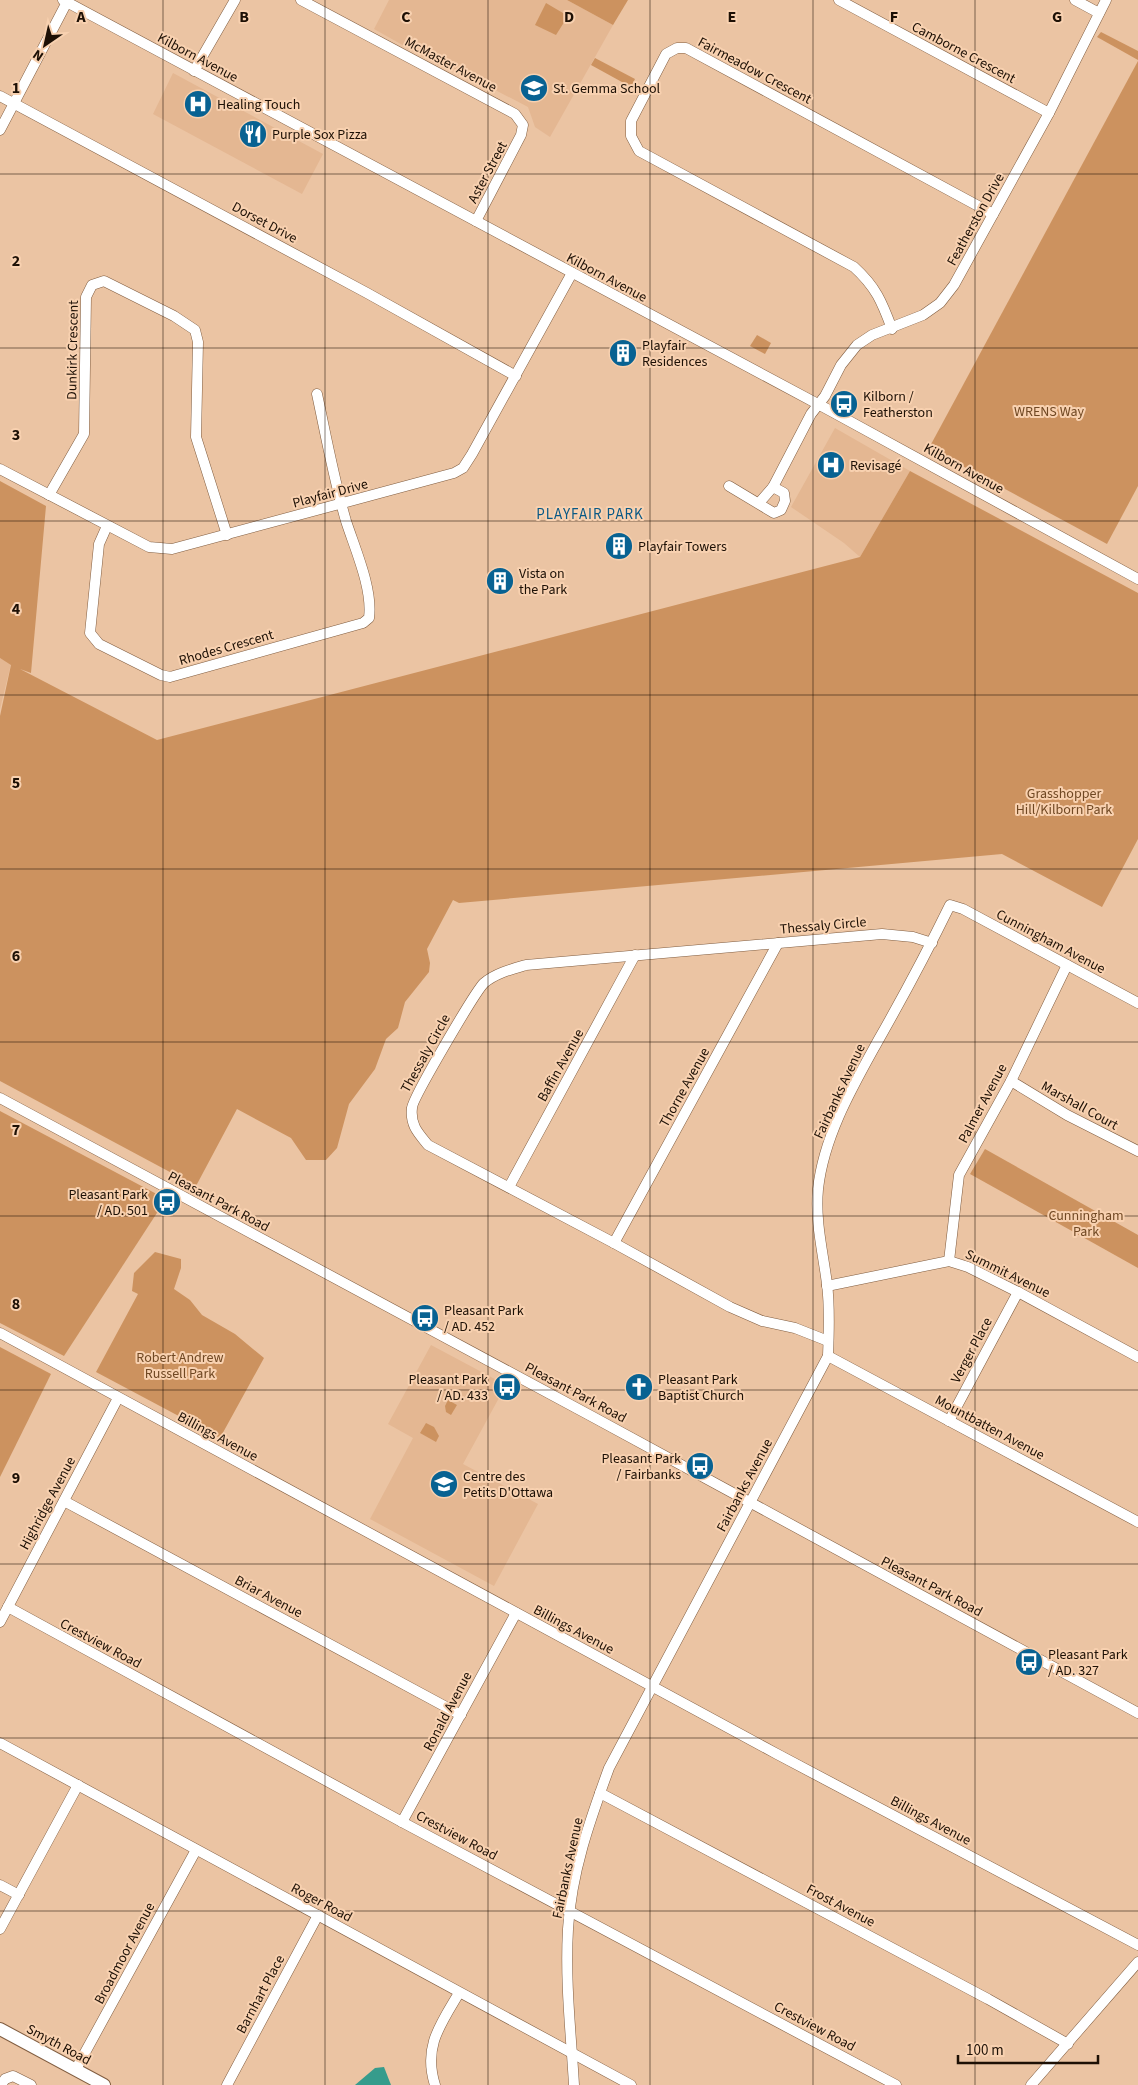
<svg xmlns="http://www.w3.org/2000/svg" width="1138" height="2085" font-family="'Source Sans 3',sans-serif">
<rect width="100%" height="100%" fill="#ebc4a3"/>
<!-- built -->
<g fill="#e4b792">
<polygon points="389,0 567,0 613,25 550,137 535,127 528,107 453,68 440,66 374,29"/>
<polygon points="173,73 323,154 302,194 153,114"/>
<polygon points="835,428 910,471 860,557 844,543 791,507"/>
<polygon points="0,658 11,664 0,709"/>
<polygon points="431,1345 506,1385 463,1464 538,1504 494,1586 370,1519 413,1438 388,1424"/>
</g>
<!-- green -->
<g fill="#cc925f">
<polygon points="567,0 628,0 613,25"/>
<polygon points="546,3 568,16 556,35 535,25"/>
<polygon points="1101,32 1138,51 1138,60 1097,37"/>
<polygon points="595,58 635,79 631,87 591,65"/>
<polygon points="1138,61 1138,486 1107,544 929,448"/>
<polygon points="757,335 771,343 765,354 750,346"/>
<polygon points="910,471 1138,593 1138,839 1102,907 1002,854 459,903 453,900 427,949 430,963 429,972 405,1002 398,1028 386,1039 375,1069 349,1104 337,1148 326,1160 306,1160 291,1138 237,1109 196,1186 0,1081 0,716 11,665 0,658 0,481 46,506 31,673 20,669 157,740 860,557"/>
<polygon points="0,1111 166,1199 64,1356 0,1323"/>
<polygon points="985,1149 1138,1235 1138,1268 970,1174"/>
<polygon points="155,1252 181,1259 181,1268 174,1289 190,1300 202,1315 235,1334 264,1358 220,1438 96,1372 138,1294 132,1291 134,1273"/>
<polygon points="0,1347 51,1374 0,1477"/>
<polygon points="448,1400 457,1405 451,1415 446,1412 445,1406"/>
<polygon points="426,1423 434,1427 439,1436 436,1442 420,1433"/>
</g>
<!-- water -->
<polygon fill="#369c8c" points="384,2067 391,2085 355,2085 375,2068"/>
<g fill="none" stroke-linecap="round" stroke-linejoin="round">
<defs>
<g id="minor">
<polyline points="63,0 829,410 1138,579"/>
<polyline points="301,0 515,114 523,125 521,135 476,221"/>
<polyline points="839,0 1049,113"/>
<polyline points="1075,0 1099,13"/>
<polyline points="194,71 235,0"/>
<polyline points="0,96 367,293 516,376"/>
<polyline points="0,130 67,2"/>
<path d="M892 329C882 302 876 287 854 267L639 151 631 136V121L666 54 677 48H686L993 214"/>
<polyline points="0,469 149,547 172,549 454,473 463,468 472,454 572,273"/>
<polyline points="729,486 774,513 781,510 785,501 784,493 773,487"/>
<polyline points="49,495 84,434 86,297 92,285 104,281 174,316 195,330 198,342 196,437 227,535"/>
<polyline points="759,503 773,487 811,414 825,396 841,365 857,345 872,335 923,315 940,303 954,285 1049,113 1106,0"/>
<path d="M107 526 99 544 90 633 99 644 161 675 170 677 363 623 369 618C373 589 355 549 346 521 334 480 326 436 317 394"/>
<polyline points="1011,1081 1067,1115 1138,1151"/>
<polyline points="0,1098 593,1417 1138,1713"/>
<polyline points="509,1187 635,955"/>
<polyline points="614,1243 778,943"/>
<polyline points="949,1261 959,1175 1011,1081 1067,965"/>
<polyline points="827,1286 949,1261 968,1267 1018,1292 1138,1357"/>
<polyline points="0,1333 777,1754 1138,1945"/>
<path d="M828 1341 795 1328 762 1321 730 1307 614 1243 428 1145C418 1133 410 1125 412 1108 412 1099 475 992 484 983 496 973 512 969 526 965L882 934 913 937 932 943"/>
<polyline points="828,1356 1138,1522"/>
<polyline points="949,1421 1018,1292"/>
<polyline points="64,1501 461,1715"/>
<polyline points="8,1607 402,1822 896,2085"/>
<polyline points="0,1622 118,1398"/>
<polyline points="0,1743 631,2085"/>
<polyline points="600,1793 988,1999 1068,2044"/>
<polyline points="402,1822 516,1613"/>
<polyline points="0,1885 19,1895"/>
<polyline points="0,1929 78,1785"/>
<polyline points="76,2069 196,1850"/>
<polyline points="1,2085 5,2079 13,2076 31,2085"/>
<polyline points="227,2085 318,1915"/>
<path d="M435 2085C423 2047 440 2025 459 1993"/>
<path d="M574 2085C571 2033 565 1982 568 1929 571 1873 590 1820 609 1768L828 1356C829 1332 830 1307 827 1284 823 1252 815 1222 818 1189 824 1135 853 1086 879 1039 904 995 928 950 950 905L963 909 1138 1003"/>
<polyline points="1031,2085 1138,1962"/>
</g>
<polyline id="major" points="0,2029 104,2085"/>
</defs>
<!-- minor casing -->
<use href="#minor" stroke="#805d40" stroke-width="11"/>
<!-- major casing -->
<use href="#major" stroke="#805d40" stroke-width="14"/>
<!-- minor -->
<use href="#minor" stroke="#fff" stroke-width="10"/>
<!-- major -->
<use href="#major" stroke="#fff" stroke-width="12"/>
</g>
<!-- grid -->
<path fill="none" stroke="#1d1005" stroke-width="1" stroke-opacity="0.55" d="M163 0V2085M325 0V2085M488 0V2085M650 0V2085M813 0V2085M975 0V2085M0 174H1138M0 348H1138M0 521H1138M0 695H1138M0 869H1138M0 1042H1138M0 1216H1138M0 1390H1138M0 1564H1138M0 1738H1138M0 1911H1138"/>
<!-- icons -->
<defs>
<symbol id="school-disc" viewBox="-11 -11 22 22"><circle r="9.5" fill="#086292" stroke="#f8d1b0"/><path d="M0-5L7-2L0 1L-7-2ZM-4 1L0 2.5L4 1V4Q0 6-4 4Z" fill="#fff"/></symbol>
<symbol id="hospital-disc" viewBox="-11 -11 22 22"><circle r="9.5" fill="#086292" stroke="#f8d1b0"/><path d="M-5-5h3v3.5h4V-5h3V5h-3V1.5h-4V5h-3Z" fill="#fff"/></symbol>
<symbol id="restaurant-disc" viewBox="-11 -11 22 22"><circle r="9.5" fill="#086292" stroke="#f8d1b0"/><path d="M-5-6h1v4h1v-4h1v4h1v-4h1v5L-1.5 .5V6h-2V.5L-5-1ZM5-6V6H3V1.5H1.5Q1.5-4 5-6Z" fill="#fff"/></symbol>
<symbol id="building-disc" viewBox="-11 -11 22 22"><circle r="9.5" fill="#086292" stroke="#f8d1b0"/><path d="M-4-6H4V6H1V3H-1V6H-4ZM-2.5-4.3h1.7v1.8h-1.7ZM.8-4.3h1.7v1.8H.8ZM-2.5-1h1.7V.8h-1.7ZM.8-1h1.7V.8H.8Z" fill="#fff"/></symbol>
<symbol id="bus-disc" viewBox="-11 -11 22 22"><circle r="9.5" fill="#086292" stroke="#f8d1b0"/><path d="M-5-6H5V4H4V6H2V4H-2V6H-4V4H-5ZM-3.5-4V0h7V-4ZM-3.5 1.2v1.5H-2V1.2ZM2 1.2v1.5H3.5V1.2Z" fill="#fff"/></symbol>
<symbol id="church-disc" viewBox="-11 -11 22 22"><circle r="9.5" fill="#086292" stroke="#f8d1b0"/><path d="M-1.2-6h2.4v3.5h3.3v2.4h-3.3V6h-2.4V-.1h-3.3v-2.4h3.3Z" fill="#fff"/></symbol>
</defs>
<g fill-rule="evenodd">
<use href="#school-disc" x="518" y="72" width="32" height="32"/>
<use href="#hospital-disc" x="182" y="88" width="32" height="32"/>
<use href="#restaurant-disc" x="237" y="118" width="32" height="32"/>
<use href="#building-disc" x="607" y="337" width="32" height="32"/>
<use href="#bus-disc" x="828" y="388" width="32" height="32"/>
<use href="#hospital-disc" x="815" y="449" width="32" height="32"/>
<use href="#building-disc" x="603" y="530" width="32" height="32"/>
<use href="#building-disc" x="484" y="565" width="32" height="32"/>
<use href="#bus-disc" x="151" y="1186" width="32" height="32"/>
<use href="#bus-disc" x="409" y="1302" width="32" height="32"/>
<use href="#bus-disc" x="491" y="1371" width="32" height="32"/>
<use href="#church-disc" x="623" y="1371" width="32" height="32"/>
<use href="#bus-disc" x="684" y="1450" width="32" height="32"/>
<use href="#school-disc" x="428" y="1468" width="32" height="32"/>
<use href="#bus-disc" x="1013" y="1646" width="32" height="32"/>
</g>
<g text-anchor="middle" stroke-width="4" stroke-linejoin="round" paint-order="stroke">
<!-- street labels -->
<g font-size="14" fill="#1d1005" stroke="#f8d1b0">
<text transform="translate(964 52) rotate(28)" y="5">Camborne Crescent</text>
<text transform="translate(198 57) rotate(28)" y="5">Kilborn Avenue</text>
<text transform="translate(451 64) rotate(28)" y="5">McMaster Avenue</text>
<text transform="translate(755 70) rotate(28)" y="5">Fairmeadow Crescent</text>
<text transform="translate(487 172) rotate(-62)" y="5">Aster Street</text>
<text transform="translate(975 219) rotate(-61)" y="5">Featherston Drive</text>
<text transform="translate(265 222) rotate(28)" y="5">Dorset Drive</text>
<text transform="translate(607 277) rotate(28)" y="5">Kilborn Avenue</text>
<text transform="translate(72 350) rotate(-89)" y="5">Dunkirk Crescent</text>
<text transform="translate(964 468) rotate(29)" y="5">Kilborn Avenue</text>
<text transform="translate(330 493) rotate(-15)" y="5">Playfair Drive</text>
<text transform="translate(226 647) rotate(-16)" y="5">Rhodes Crescent</text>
<text transform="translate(823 925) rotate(-5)" y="5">Thessaly Circle</text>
<text transform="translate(1051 941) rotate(28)" y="5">Cunningham Avenue</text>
<text transform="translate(425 1053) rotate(-61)" y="5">Thessaly Circle</text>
<text transform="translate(560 1065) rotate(-61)" y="5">Baffin Avenue</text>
<text transform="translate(684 1087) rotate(-61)" y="5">Thorne Avenue</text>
<text transform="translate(839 1091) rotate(-65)" y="5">Fairbanks Avenue</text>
<text transform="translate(982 1103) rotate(-62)" y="5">Palmer Avenue</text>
<text transform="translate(1080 1105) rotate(29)" y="5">Marshall Court</text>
<text transform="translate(219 1201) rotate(28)" y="5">Pleasant Park Road</text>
<text transform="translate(1008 1273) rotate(26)" y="5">Summit Avenue</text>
<text transform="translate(971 1350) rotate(-62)" y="5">Verger Place</text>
<text transform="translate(576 1392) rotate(28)" y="5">Pleasant Park Road</text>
<text transform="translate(990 1427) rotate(28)" y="5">Mountbatten Avenue</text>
<text transform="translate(218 1436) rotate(28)" y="5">Billings Avenue</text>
<text transform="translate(744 1485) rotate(-62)" y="5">Fairbanks Avenue</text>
<text transform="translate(47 1503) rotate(-62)" y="5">Highridge Avenue</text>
<text transform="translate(932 1586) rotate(28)" y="5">Pleasant Park Road</text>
<text transform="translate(269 1596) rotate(28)" y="5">Briar Avenue</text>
<text transform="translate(574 1629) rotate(28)" y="5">Billings Avenue</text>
<text transform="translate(101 1643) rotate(28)" y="5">Crestview Road</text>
<text transform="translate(447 1711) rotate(-62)" y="5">Ronald Avenue</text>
<text transform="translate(931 1820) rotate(28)" y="5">Billings Avenue</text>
<text transform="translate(457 1835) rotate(28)" y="5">Crestview Road</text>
<text transform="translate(567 1868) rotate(-78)" y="5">Fairbanks Avenue</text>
<text transform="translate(322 1902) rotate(28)" y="5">Roger Road</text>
<text transform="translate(841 1905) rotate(28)" y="5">Frost Avenue</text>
<text transform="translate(124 1953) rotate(-62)" y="5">Broadmoor Avenue</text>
<text transform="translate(260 1994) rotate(-62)" y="5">Barnhart Place</text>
<text transform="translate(815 2026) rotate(28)" y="5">Crestview Road</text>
<text transform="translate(59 2044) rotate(28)" y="5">Smyth Road</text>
</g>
<!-- poi labels -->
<g font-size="14" fill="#1d1005" stroke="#f8d1b0" text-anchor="start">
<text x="553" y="93">St. Gemma School</text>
<text x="217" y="109">Healing Touch</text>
<text x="272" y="139">Purple Sox Pizza</text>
<text x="642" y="350">Playfair<tspan x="642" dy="16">Residences</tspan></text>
<text x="863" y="401">Kilborn /<tspan x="863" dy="16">Featherston</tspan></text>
<text x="850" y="470">Revisagé</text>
<text x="638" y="551">Playfair Towers</text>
<text x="519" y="578">Vista on<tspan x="519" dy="16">the Park</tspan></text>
<text x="148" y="1199" text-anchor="end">Pleasant Park<tspan x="148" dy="16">/ AD. 501</tspan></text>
<text x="444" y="1315">Pleasant Park<tspan x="444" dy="16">/ AD. 452</tspan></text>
<text x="488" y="1384" text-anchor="end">Pleasant Park<tspan x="488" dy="16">/ AD. 433</tspan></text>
<text x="658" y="1384">Pleasant Park<tspan x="658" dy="16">Baptist Church</tspan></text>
<text x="681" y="1463" text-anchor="end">Pleasant Park<tspan x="681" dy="16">/ Fairbanks</tspan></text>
<text x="463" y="1481">Centre des<tspan x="463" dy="16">Petits D'Ottawa</tspan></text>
<text x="1048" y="1659">Pleasant Park<tspan x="1048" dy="16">/ AD. 327</tspan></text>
</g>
<!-- park labels -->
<g font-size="14" fill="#704823" stroke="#f8d1b0">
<text x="1049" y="416">WRENS Way</text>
<text x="1064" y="798">Grasshopper<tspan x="1064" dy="16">Hill/Kilborn Park</tspan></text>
<text x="1086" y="1220">Cunningham<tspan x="1086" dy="16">Park</tspan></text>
<text x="180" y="1362">Robert Andrew<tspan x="180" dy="16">Russell Park</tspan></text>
</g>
<!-- neighbourhood labels -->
<g font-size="15" letter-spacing="1" fill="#085885" stroke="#f8d1b0">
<text x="590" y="519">PLAYFAIR PARK</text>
</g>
</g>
<g font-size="16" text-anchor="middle" font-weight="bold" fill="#1d1005" stroke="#f8d1b0" stroke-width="4" stroke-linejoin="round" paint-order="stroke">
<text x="81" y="22">A</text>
<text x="244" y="22">B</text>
<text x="406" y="22">C</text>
<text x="569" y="22">D</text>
<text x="732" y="22">E</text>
<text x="894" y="22">F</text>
<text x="1057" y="22">G</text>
<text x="16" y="93">1</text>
<text x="16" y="266">2</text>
<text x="16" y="440">3</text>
<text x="16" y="614">4</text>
<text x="16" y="788">5</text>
<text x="16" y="961">6</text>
<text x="16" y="1135">7</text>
<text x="16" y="1309">8</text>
<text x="16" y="1483">9</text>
</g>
<!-- north arrow -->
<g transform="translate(45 45) rotate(214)" stroke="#f8d1b0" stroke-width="4" paint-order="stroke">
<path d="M0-4L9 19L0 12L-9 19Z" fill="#1d1005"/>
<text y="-8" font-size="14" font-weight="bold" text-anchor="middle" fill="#1d1005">N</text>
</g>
<!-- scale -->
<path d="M958 2055v8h140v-8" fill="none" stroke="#1d1005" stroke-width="2.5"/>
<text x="966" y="2055" font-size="15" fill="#1d1005" stroke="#f8d1b0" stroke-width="4" paint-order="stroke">100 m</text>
</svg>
